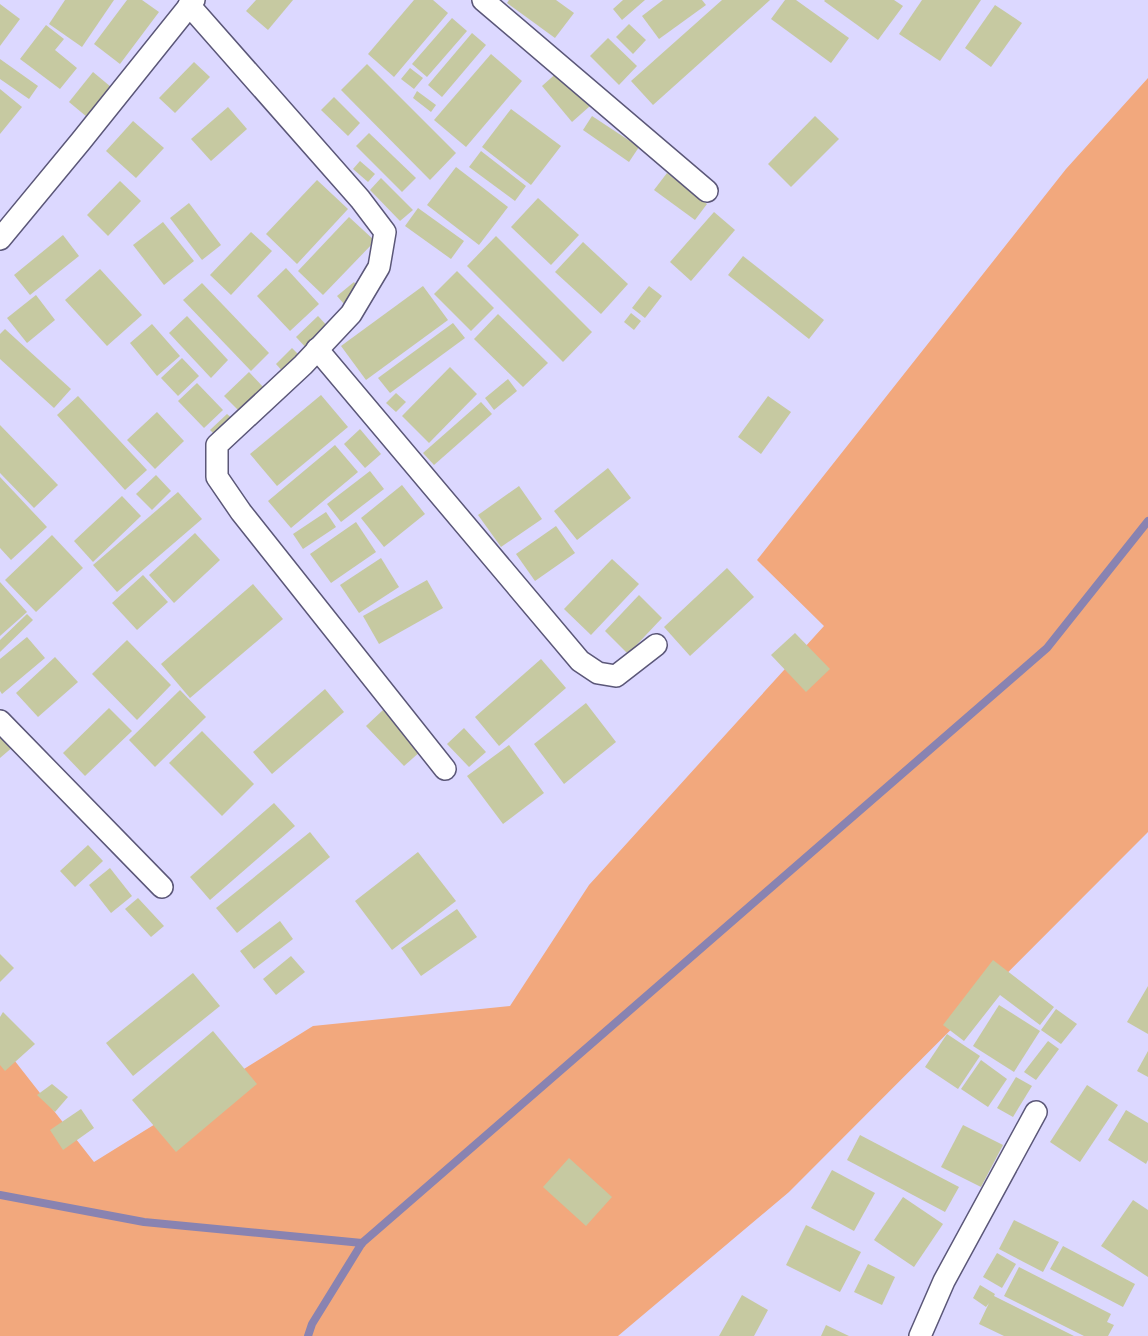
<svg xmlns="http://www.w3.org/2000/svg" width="1148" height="1336" font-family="'Asap Condensed',sans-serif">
<rect width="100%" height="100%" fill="#dcd8ff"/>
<!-- green -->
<polygon fill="#f2a87d" points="1148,78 1148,832 789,1192 618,1336 0,1336 0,1042 94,1162 313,1026 510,1006 589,885 824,626 757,560 1066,169"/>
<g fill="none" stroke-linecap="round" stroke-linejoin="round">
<!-- stream -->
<g stroke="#8983b1" stroke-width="8">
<polyline points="0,1195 144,1222 362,1243"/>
<polyline points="308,1336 312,1324 362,1243 1047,648 1148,521"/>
</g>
</g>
<!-- building -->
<g fill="#c6c9a1">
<polygon points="65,0 114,0 82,47 49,24"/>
<polygon points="127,0 142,0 159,12 120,64 94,44"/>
<polygon points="256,0 293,0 268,30 246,11"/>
<polygon points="414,0 433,0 448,13 394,77 368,54"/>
<polygon points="509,0 556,0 574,13 555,38 507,3"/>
<polygon points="623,0 645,0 622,20 613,9"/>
<polygon points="663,0 702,0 706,5 659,39 642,16"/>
<polygon points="722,0 770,0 653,105 631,81"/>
<polygon points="785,0 796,0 849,38 831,63 771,19"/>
<polygon points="825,0 894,0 903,6 878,40 824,1"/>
<polygon points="922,0 981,0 940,61 899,34"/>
<polygon points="0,4 20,19 0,46"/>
<polygon points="995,5 1022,23 991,67 965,48"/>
<polygon points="452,18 467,31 427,77 412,64"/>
<polygon points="629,24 646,40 633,54 616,37"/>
<polygon points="46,25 64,39 55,50 77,68 60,89 20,59"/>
<polygon points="472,33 486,45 442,97 428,85"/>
<polygon points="608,38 637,66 619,85 590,56"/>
<polygon points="491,54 522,81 466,147 434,120"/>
<polygon points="0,59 38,86 29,99 0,79"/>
<polygon points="194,62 210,77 175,113 159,98"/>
<polygon points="367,64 456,153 430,180 341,90"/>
<polygon points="410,68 423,78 414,89 401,79"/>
<polygon points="560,70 590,106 572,122 542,86"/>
<polygon points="93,72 111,87 87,117 69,102"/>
<polygon points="0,89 22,107 0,134"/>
<polygon points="417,91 436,105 431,112 413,98"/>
<polygon points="334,97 360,123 348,136 321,110"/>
<polygon points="228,107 247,129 211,161 191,139"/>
<polygon points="511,109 561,146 531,185 482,147"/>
<polygon points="592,116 639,147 629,162 583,130"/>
<polygon points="815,116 839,139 791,187 768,164"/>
<polygon points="133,121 164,148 136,178 106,151"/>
<polygon points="369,133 416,178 402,192 356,146"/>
<polygon points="481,151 526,186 515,201 469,167"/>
<polygon points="360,161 375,174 368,182 353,169"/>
<polygon points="456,167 508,207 479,245 427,205"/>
<polygon points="667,173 707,204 695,220 654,190"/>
<polygon points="381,178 413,210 400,221 370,190"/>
<polygon points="317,180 348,209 297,264 266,234"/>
<polygon points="120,181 141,201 108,236 87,215"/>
<polygon points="538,198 579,235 551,265 511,227"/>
<polygon points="189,203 221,245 202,260 170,218"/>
<polygon points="418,208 464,241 451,259 405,226"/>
<polygon points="714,212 735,230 691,281 670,262"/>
<polygon points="349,217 375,241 323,295 298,271"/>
<polygon points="163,222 194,261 164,285 133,245"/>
<polygon points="251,232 272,251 231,295 210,275"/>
<polygon points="63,235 79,256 30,295 14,275"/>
<polygon points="496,236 592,332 563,362 467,266"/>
<polygon points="583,242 628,284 601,314 555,272"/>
<polygon points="743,256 824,320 809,339 728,275"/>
<polygon points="286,268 319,304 290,331 257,296"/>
<polygon points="100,269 142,315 107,346 65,300"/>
<polygon points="457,271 494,308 471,331 434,294"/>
<polygon points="354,282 360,290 344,304 337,296"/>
<polygon points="202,283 269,353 251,371 183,300"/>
<polygon points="423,286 448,320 366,380 341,346"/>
<polygon points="649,286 662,296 645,318 632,308"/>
<polygon points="36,295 55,320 27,343 7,318"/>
<polygon points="631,313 641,321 634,330 624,322"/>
<polygon points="498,314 548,363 523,387 474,339"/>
<polygon points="187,316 228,360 211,378 169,333"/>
<polygon points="318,316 331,330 309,351 296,337"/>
<polygon points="453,323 465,338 390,393 378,378"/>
<polygon points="152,324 180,356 157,376 130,343"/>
<polygon points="5,329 71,389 54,408 0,359 0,334"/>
<polygon points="292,348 301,357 284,373 276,364"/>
<polygon points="182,358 199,376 178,396 161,378"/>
<polygon points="450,367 477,394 429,443 402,416"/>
<polygon points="249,372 265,389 240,412 224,396"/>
<polygon points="508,379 517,391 494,410 485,398"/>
<polygon points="197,383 223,410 204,428 178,401"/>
<polygon points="396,393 406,402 396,412 386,403"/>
<polygon points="321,395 348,427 277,486 250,454"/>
<polygon points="78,396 147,470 125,490 57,415"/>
<polygon points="768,396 791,412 761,454 738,437"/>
<polygon points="481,402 492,414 434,465 423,453"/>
<polygon points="157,412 184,441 155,469 127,440"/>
<polygon points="227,414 234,420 217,437 210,430"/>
<polygon points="0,425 58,485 34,508 0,473"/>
<polygon points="360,429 381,454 365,468 344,444"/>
<polygon points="335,445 358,472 291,528 268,501"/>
<polygon points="608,468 631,498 577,540 554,511"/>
<polygon points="370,471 384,489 341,522 327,504"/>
<polygon points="156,475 171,491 152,510 136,494"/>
<polygon points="0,477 47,527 11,560 0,548"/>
<polygon points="402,485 425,514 384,547 361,518"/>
<polygon points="519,486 542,519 501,547 478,515"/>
<polygon points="178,492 202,519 117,592 93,565"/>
<polygon points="122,496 141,516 93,562 74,541"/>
<polygon points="326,512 336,527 303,549 293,534"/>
<polygon points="356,522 376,552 331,583 310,554"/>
<polygon points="556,526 575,553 535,581 516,554"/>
<polygon points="195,533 220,560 174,603 149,575"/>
<polygon points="52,535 83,568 36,612 5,580"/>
<polygon points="381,558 399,587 359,613 340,585"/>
<polygon points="612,559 639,584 591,635 564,609"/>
<polygon points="727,568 754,597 690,656 664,627"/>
<polygon points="143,575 168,602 137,630 112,603"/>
<polygon points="427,580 443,608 379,644 363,616"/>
<polygon points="0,582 27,612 0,636"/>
<polygon points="253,584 283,619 190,698 161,664"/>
<polygon points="639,595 662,618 628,654 605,631"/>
<polygon points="27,614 33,620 0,652 0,640"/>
<polygon points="795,633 830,669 806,692 771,655"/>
<polygon points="27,637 45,658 2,694 0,691 0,659"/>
<polygon points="127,640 171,685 137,720 92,674"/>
<polygon points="55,657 78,682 38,717 16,693"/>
<polygon points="541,659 566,688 499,746 475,717"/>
<polygon points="325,689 344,712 272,774 253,752"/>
<polygon points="180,690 206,717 155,767 129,740"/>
<polygon points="586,703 616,742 564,784 534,744"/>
<polygon points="109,708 132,731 85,776 63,753"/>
<polygon points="383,710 421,751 404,766 366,726"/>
<polygon points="464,728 486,752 469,767 447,744"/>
<polygon points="0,730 14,746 0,758"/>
<polygon points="202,731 254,784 222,816 169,763"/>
<polygon points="509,745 544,793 503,824 467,776"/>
<polygon points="274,803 295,826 210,900 190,877"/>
<polygon points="310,832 330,857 237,933 216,908"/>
<polygon points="88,845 103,861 75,887 60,871"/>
<polygon points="418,852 456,901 392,950 355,901"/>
<polygon points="110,868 132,896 111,913 89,885"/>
<polygon points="138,898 164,926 151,937 125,909"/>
<polygon points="457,909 477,937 421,976 401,948"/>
<polygon points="280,921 293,939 254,969 240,951"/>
<polygon points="0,954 14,968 0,982"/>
<polygon points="291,956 305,972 276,995 263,979"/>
<polygon points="993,960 1054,1007 1040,1025 1000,995 964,1041 943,1025"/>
<polygon points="193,973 220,1006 133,1076 106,1043"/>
<polygon points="1148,986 1148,1034 1127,1022"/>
<polygon points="999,1005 1040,1031 1014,1072 973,1046"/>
<polygon points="1056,1009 1077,1024 1061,1044 1041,1030"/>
<polygon points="3,1012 35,1044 5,1071 0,1065 0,1017"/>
<polygon points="213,1031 257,1084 176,1152 132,1100"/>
<polygon points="947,1034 980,1056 958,1089 925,1067"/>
<polygon points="1048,1041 1059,1049 1036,1080 1024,1072"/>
<polygon points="1148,1051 1148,1077 1137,1071"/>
<polygon points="981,1060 1007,1079 988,1107 961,1089"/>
<polygon points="1016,1077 1032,1086 1013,1117 997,1108"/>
<polygon points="52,1084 68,1097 55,1112 37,1095"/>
<polygon points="1087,1085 1118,1105 1080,1162 1050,1142"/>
<polygon points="81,1109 94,1128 63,1150 50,1130"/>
<polygon points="1126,1110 1148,1123 1148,1160 1146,1164 1108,1140"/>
<polygon points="963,1125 1003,1145 981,1187 941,1167"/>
<polygon points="860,1135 959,1187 945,1212 847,1160"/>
<polygon points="569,1158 612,1197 586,1226 543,1187"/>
<polygon points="832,1170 875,1193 854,1231 811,1208"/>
<polygon points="903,1197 943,1224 914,1267 874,1240"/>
<polygon points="1133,1200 1148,1210 1148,1277 1101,1246"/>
<polygon points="1014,1220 1059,1242 1043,1272 999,1249"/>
<polygon points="806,1225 861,1252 840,1292 786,1265"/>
<polygon points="1063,1246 1135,1284 1123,1307 1050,1269"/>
<polygon points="997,1253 1016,1264 1002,1288 983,1277"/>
<polygon points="868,1264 895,1277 882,1305 854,1292"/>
<polygon points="1019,1267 1111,1314 1107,1322 1114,1325 1108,1336 1084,1336 1004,1296"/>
<polygon points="980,1285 995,1294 994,1296 1074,1336 1004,1336 979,1324 989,1303 986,1307 973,1298"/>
<polygon points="742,1295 768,1310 754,1336 719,1336"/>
<polygon points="826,1325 849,1336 821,1336"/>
</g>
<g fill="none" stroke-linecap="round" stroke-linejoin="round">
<defs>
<g id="minor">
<polyline points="483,0 707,191"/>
<polyline points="189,5 360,199 385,232 379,267 351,314 303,365 217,445 217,477 241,512 445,769"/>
<polyline points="0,239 81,141 194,0"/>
<polyline points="317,349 580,661 598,673 616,676 656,645"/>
<polyline points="0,721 162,887"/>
<polyline points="920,1336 944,1281 1036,1112"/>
</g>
</defs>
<!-- minor casing -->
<use href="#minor" stroke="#5b5778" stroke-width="24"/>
<!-- minor -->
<use href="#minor" stroke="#fff" stroke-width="21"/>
</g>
</svg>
